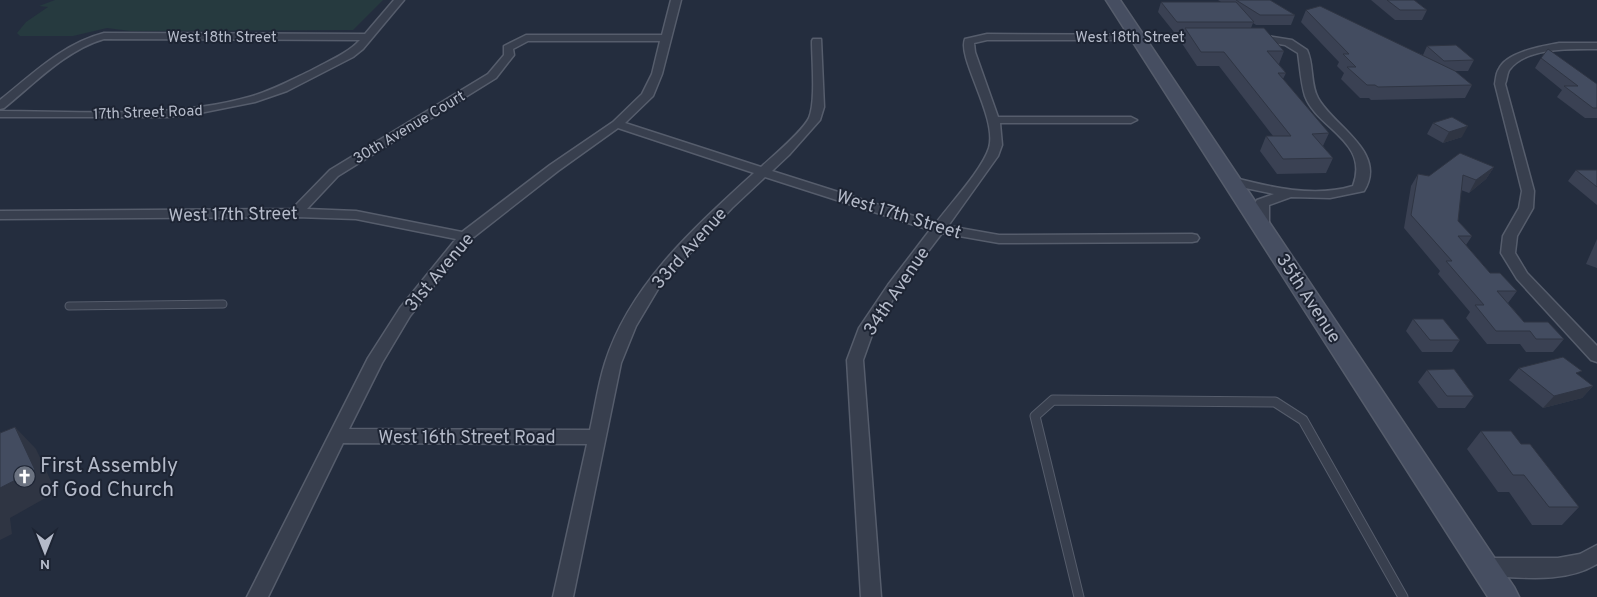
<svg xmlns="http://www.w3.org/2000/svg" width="1597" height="597" font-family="Overpass,sans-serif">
<rect width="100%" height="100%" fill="#242d3e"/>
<!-- green -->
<polygon fill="#263a3f" points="55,0 383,0 353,30 130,31 107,28 73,36 20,36 17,33 26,22 48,7 39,6"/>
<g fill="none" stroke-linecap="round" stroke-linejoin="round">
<defs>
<polyline id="lane-far1" points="69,306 223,304"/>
<polyline id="lane" points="1079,597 1035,416 1053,400 1275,402 1303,420 1403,597"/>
<g id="street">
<path d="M394 0H404L363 49 353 57 287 91 255 102 195 114 167 117H0V111C80 111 172 119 249 97 271 91 291 80 312 70 328 61 347 54 360 40L104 39C66 50 35 83 4 108L0 109V100C33 74 62 44 104 33L365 34Z"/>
<path d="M671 0H681L662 74 653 96 625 123 761 167C773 156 802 132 809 118 816 102 812 60 812 41L813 39H821L824 107 820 120 789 155 772 171 936 223C950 204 982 170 989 148 998 118 957 58 965 39L987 34 1206 35 1207 37 1202 40H987L974 43 975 52 998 117H1131L1137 120 1131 123H1000L1002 145 998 156 948 226 999 235 1192 234 1197 235 1199 238 1197 241 1192 242 999 243 942 233 898 291 873 332 863 360 881 597H861L847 360 859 328 888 285 930 230 765 177 732 208 661 284 636 326 621 363 573 597H553L587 444 343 443 268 597H247L368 358 400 308 456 239 356 219 296 217 0 219V211L292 209 330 170 488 74 504 55V46L526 35H662ZM528 41H660L652 74 642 94 613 122 550 165 462 232 356 211 307 209 338 176 496 78 514 55 513 49ZM618 128 754 173C695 227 630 284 605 363 598 385 595 408 590 430L349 429 382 363 410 316 470 240 558 171Z"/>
<path d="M1253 34 1292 40 1307 50C1314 64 1310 84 1318 98 1334 127 1388 152 1364 191L1330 198 1291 197 1269 205V225L1262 229 1255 225V203L1257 200 1274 194 1226 184 1225 181 1226 178 1231 177C1270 187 1314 198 1353 186 1370 141 1317 129 1305 96 1301 83 1300 67 1298 53L1285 45 1249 39 1248 37Z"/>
<path d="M1559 43H1597V49C1572 49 1527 47 1510 69 1507 72 1507 80 1505 84L1534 191 1533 208 1517 236 1515 253 1527 273 1597 346V362L1591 360 1517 279 1501 253 1503 236 1519 208 1522 191 1495 84C1496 79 1496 73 1499 69 1506 52 1543 46 1559 43Z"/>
<path d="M1597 545V564C1564 584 1521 577 1485 576L1478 573 1475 567 1478 561 1485 558H1558L1580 554Z"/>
</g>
<polygon id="secondary" points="1106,0 1120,0 1514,587 1519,597 1488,597"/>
</defs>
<!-- lane-far1 casing -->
<use href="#lane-far1" stroke="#565d6c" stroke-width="9"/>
<!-- lane casing -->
<use href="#lane" stroke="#565d6c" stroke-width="11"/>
<!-- street casing -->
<use href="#street" stroke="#565d6c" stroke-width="3"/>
<!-- secondary casing -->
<use href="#secondary" stroke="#565d6c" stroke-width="3"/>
<!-- lane-far1 -->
<use href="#lane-far1" stroke="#383f4e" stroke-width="7"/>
<!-- lane -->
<use href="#lane" stroke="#383f4e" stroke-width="9"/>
<!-- street -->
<use href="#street" fill="#383f4e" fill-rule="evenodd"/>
<!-- secondary -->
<use href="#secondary" fill="#464e61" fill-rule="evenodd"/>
</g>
<!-- wall -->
<g fill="#3a4153">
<polygon points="1218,0 1270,0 1295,15 1291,25 1256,25 1253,23 1251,28 1284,51 1279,64 1286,73 1283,79 1329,133 1323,146 1333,158 1326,173 1277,174 1260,151 1266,136 1273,136 1219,66 1197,66 1181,42 1184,32 1174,32 1158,12 1161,2 1221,2"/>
<polygon points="1371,0 1414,0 1427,10 1422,20 1395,20"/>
<polygon points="1306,10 1423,55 1427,46 1474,60 1468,71 1455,71 1472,85 1465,98 1371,100 1369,98 1360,98 1341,79 1344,73 1337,66 1339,62 1301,22"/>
<polygon points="1541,58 1597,84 1597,118 1585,118 1557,97 1562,90 1535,68"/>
<polygon points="1433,123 1462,137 1443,143 1427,134"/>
<polygon points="1494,167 1486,179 1469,193 1461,190 1458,221 1472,236 1466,245 1490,273 1517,291 1508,303 1524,322 1564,339 1553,352 1526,352 1520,344 1487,344 1466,318 1470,312 1438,274 1440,271 1404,228 1411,186 1418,174 1429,176"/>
<polygon points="1576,170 1597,170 1597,205 1568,181"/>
<polygon points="1597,239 1597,268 1586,264"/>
<polygon points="1413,319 1460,340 1452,352 1422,352 1406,331"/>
<polygon points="1519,368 1593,386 1582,398 1543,408 1509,380"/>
<polygon points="1427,370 1474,396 1465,408 1438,408 1418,382"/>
<polygon points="1481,431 1521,444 1579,507 1562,525 1532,525 1509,492 1498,492 1467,449"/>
</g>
<!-- shaded-wall -->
<g fill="#2f3543">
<polygon points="1468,126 1462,137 1443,143 1449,132"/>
<polygon points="1494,167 1486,179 1469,193 1476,180"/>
<polygon points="1593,386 1582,398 1543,408 1554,396"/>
<polygon points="15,427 36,449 56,492 10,518 12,534 0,540 0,488"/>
</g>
<!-- building -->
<g fill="#434c60" stroke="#2f3543">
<polygon points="1236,0 1270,0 1295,15 1260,15"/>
<polygon points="1387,0 1414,0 1427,10 1400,10"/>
<polygon points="1161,2 1236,2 1254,22 1177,22"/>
<polygon points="1320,6 1455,71 1472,85 1378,87 1375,85 1367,85 1347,67 1356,67 1343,54 1349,54 1306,10"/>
<polygon points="1185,28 1264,28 1284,51 1267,51 1286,73 1278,73 1329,133 1312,134 1333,158 1283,159 1266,136 1291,136 1224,52 1201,52"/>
<polygon points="1456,45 1474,60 1444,61 1427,46"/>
<polygon points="1548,49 1597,84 1597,108 1593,108 1564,86 1578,86 1541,58"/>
<polygon points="1452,117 1468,126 1449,132 1433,123"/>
<polygon points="1460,153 1494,167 1476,180 1463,175 1458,221 1472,236 1458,236 1490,273 1500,273 1517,291 1497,291 1524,322 1548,322 1564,339 1536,339 1530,331 1496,331 1475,305 1484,305 1446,261 1452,261 1411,215 1418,174 1429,176"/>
<polygon points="1576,170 1597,170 1597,187"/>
<polygon points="1413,319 1443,319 1460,340 1430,340"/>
<polygon points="1563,357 1582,371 1576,373 1593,386 1554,396 1519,368"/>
<polygon points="1454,369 1474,396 1447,396 1427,370"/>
<polygon points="15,427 35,470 0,488 0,433"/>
<polygon points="1481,431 1511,431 1521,444 1530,444 1579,507 1549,507 1524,475 1513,475"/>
</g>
<!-- icons -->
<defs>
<symbol id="church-disc" viewBox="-11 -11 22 22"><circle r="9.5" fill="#6b7280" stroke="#1d2433"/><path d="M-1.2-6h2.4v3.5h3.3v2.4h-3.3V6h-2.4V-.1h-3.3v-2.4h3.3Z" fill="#fff"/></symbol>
</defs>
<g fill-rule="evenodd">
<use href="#church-disc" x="12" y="464" width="25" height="25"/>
</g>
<g text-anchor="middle" stroke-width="4" stroke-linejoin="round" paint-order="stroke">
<!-- far-street labels -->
<g font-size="15" fill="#b4bac9" stroke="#1d2433">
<text x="222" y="42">West 18th Street</text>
<text x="1130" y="42">West 18th Street</text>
<text transform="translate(148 112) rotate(-2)" y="5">17th Street Road</text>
<text transform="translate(409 127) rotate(-31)" y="5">30th Avenue Court</text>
</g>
<!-- street labels -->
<g font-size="18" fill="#b4bac9" stroke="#1d2433">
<text transform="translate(233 214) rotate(-1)" y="6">West 17th Street</text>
<text transform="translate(899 214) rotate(17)" y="6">West 17th Street</text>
<text transform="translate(689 248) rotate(-48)" y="6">33rd Avenue</text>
<text transform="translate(439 272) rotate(-50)" y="6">31st Avenue</text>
<text transform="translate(896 291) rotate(-56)" y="6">34th Avenue</text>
<text transform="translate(1309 298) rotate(57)" y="6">35th Avenue</text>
<text x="467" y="443">West 16th Street Road</text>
</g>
<!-- near-poi labels -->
<g font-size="21" fill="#b4bac9" stroke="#1d2433" text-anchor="start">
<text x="40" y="472">First Assembly<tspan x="40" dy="24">of God Church</tspan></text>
</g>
</g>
<!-- north arrow -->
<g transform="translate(45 552) rotate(180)" stroke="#1d2433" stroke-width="4" paint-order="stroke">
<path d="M0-4L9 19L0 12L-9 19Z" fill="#b4bac9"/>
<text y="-8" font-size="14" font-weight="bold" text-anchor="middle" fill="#b4bac9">N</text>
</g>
</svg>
